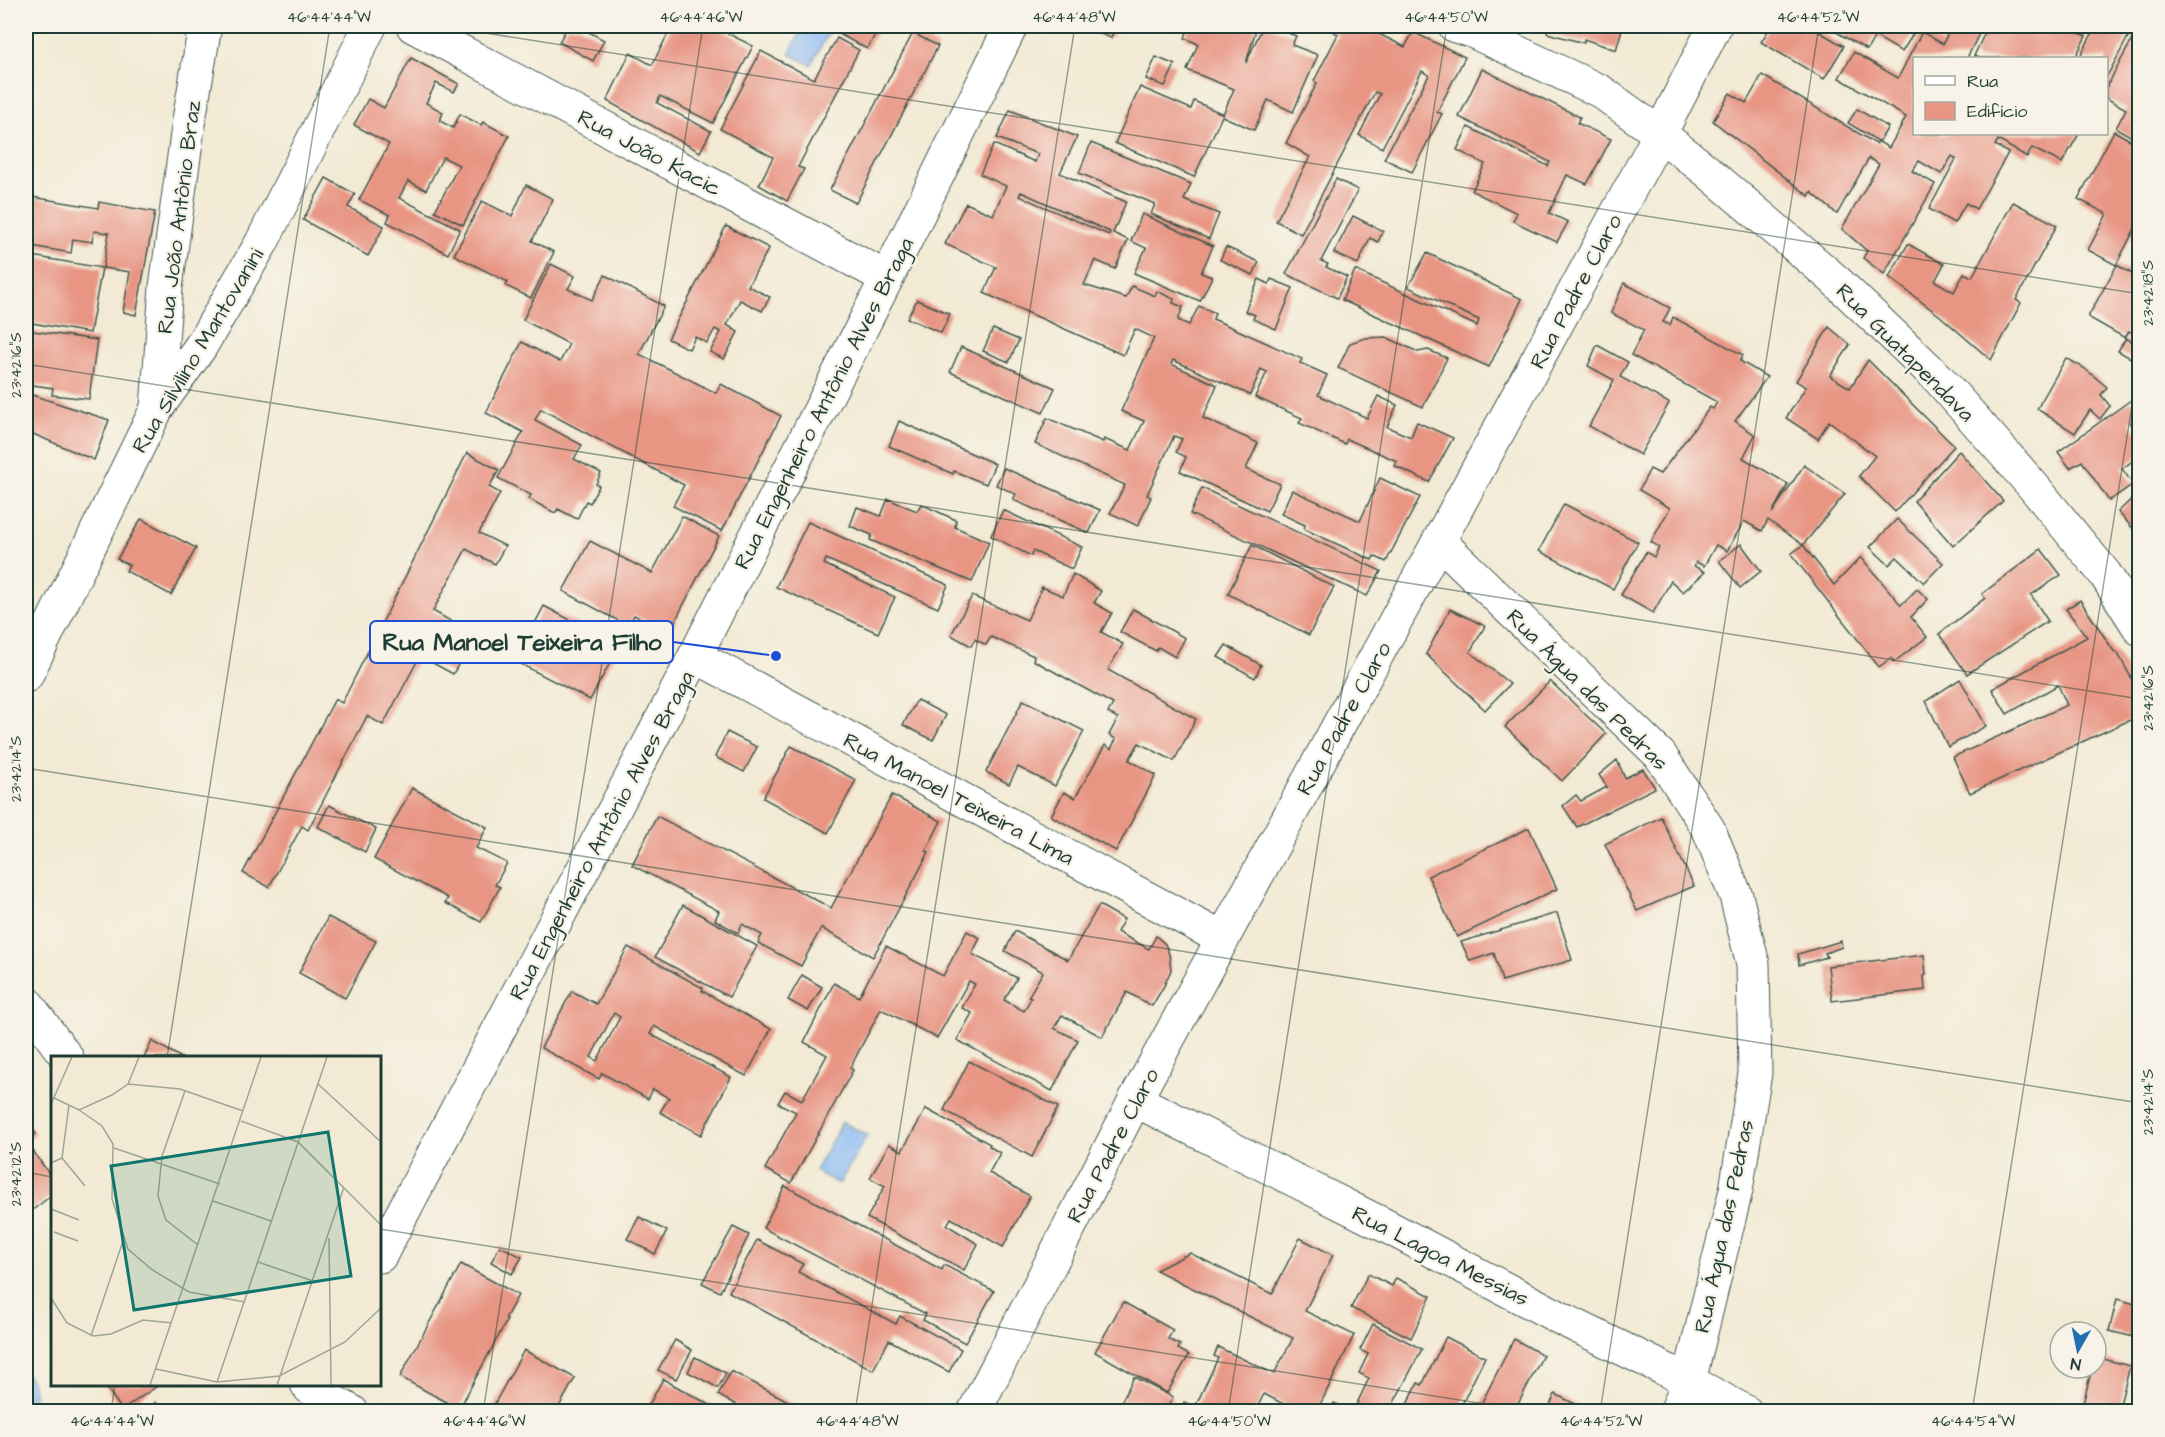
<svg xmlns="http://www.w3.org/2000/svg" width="2165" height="1437" font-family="'Architects Daughter',sans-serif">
<rect width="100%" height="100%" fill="#f7f3e8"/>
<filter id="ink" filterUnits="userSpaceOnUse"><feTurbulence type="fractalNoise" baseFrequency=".0167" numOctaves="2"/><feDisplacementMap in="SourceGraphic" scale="12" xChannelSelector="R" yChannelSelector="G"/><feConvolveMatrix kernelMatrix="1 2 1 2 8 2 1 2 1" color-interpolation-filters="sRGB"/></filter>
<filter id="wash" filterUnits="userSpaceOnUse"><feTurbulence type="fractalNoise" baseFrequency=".008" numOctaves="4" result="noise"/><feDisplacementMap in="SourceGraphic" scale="24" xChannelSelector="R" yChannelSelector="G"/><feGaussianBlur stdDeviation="1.35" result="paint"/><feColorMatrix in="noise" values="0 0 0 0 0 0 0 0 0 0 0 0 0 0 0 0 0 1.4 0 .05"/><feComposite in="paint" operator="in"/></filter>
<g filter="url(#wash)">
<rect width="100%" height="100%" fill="#f2ead4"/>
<!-- water -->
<g fill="#87b9f4" stroke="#537b94" stroke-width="1.5">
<polygon points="804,26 832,26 811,65 789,54"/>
<polygon points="842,1122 867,1135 839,1184 815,1171"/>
<path d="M26 1374C37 1386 37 1398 27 1412Z"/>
</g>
<g id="blocks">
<!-- building -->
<g fill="#e89584" fill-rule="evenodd">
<polygon points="568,26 578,26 604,40 593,61 559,42"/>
<polygon points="672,26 691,26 696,28 697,26 713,26 753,46 713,123 660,96 657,103 711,131 700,152 607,101 630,53 652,65"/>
<polygon points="843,26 880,26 867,49 839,34"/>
<polygon points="1080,26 1115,26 1111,38"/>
<polygon points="1189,26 1257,26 1246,63 1263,26 1269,26 1296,36 1292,45 1318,55 1293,112 1268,100 1254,130 1222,116 1194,177 1115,143 1140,87 1191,109 1194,101 1223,114 1234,89 1187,70 1198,44 1185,38"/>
<polygon points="1332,26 1355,26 1375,32 1405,47 1413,32 1465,57 1437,112 1442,114 1412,172 1384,159 1429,75 1422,71 1382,148 1359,135 1380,94 1375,92 1301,234 1276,221 1310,157 1286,143 1317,83 1314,81 1338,34 1330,30"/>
<polygon points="1549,26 1623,26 1616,50 1584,39 1584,43 1547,33"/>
<polygon points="1771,26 1809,26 1844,46 1824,79 1761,42"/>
<polygon points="1826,26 1918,26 1902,52 1875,36 1867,50"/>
<polygon points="1951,26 1983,26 1967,58 1914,58 1914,134 2079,134 2062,163 2032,148 2027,157 1998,140 1995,145 2008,153 1976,209 1966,203 1954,223 1929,209 1956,159 1952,156 1941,174 1919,161 1912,171 1935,184 1884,274 1863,258 1867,251 1842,229 1879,164 1869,158 1837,214 1811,192 1809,196 1713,121 1730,93 1746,103 1762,75 1876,144 1878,141 1848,123 1857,109 1888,127 1879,142 1889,148 1906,117 1839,78 1854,52 1898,78 1922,32 1943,44"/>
<polygon points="1988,26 2064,26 2086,36 2075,58 1980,58 1974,56"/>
<polygon points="2080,26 2134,26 2106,78 2106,58 2079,58 2093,32"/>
<polygon points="2139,27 2139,141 2116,128 2126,109 2106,98 2106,88"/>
<polygon points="913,33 938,46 856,203 830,190"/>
<polygon points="837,38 859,50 798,167 804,169 787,201 759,185 773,157 720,129 761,51 814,79"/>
<polygon points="1156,57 1175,65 1165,86 1146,79"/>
<polygon points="411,58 459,84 454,92 436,83 426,103 443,112 440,121 453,128 460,114 481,125 483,122 509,136 463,225 435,211 459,165 443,157 426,190 408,181 399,198 460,229 448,254 387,222 390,215 359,200 389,144 354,125 368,99 384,108"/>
<polygon points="1482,69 1580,117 1577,123 1611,139 1587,184 1567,175 1549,213 1568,222 1557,242 1513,221 1517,213 1472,191 1485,164 1457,150 1468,127 1548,166 1550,162 1459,117"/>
<path d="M1010 110 1077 137 1060 173 1126 202 1113 233 1128 240 1115 269 1095 260 1084 285 1126 298 1132 286 1155 296 1157 291 1174 299 1173 303 1183 307 1178 320 1189 325 1199 306 1215 313 1213 319 1302 359 1300 363 1327 375 1318 395 1367 418 1378 396 1397 405 1387 427 1411 437 1417 422 1453 438 1429 482 1395 466 1397 461 1347 439 1345 444 1299 423 1302 418 1255 397 1267 372 1261 369 1250 395 1173 360 1171 364 1217 385 1203 418 1258 443 1246 469 1280 484 1267 511 1180 471 1186 457 1176 452 1182 439 1174 436 1147 495 1151 497 1138 526 1110 513 1125 485 1035 444 1047 418 1103 442 1104 439 1130 450 1144 421 1121 411 1154 338 1135 329 1123 355 984 293 996 267 945 244 966 203 993 215 1006 186 980 174 994 144 1035 162 1038 154 997 138ZM1021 192 1110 232 1109 235 1019 196Z"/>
<polygon points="2114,131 2139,145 2139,221 2116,265 2088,250 2107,214 2078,199"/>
<polygon points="1091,143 1191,184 1184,200 1219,214 1209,239 1151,214 1155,204 1079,173"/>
<polygon points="326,178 355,194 348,207 384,226 368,256 303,220"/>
<polygon points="1336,179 1358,190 1321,261 1328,264 1326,267 1347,277 1337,298 1286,274"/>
<polygon points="526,185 553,199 532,241 554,252 531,298 506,286 508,282 454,255 482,201 512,216"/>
<polygon points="26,196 98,208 99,202 155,212 136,315 123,312 130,272 103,268 109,233 94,231 92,242 73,239 71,253 26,245"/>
<polygon points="2013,202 2057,225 2016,300 2021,303 1991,360 1940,316 1889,277 1908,244 1944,264 1935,281 1954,292 1964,273 1972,277"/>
<polygon points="1142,214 1213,246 1201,273 1212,277 1200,301 1134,273 1146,248 1131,241"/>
<polygon points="1353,216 1383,231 1378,242 1370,238 1358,264 1334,253"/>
<polygon points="726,226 769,248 748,286 770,297 762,311 740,300 727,325 738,332 724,359 710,352 721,332 715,329 707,343 695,337 689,349 668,339"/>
<polygon points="1226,247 1259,262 1253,275 1220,260"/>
<polygon points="1427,253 1522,299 1489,367 1342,300 1355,270 1477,326 1479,320 1408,287"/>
<polygon points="26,255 102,268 90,333 26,322"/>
<polygon points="551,264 575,276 568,289 592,300 605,275 664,306 639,354 716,393 721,384 781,416 722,531 673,506 684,485 541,409 535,420 582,445 574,459 601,473 596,484 599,486 590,503 586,501 577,519 558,509 555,513 529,499 531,495 498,478 523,432 486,413 522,342 560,362 569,344 523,320"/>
<polygon points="2117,265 2139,278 2139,336 2129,331 2125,338 2088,317"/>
<polygon points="1259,279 1269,284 1271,279 1293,288 1276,329 1253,319 1255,315 1245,311"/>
<polygon points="1624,283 1670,308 1663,322 1670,325 1673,317 1743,355 1740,361 1767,377 1735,421 1755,435 1743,458 1788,484 1772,513 1804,465 1845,494 1803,545 1768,520 1762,531 1744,521 1727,551 1716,545 1704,566 1696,562 1694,566 1705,572 1683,592 1671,581 1653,613 1621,595 1646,552 1654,557 1659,547 1651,542 1670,508 1639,490 1650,469 1660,474 1710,407 1713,409 1717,402 1631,355 1644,330 1611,313"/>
<polygon points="917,300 950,314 941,333 907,318"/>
<polygon points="1829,327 1850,345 1830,376 1850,388 1868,360 1954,446 1895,512 1859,476 1875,456 1829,421 1818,439 1786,418 1806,387 1796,381"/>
<polygon points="993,329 1019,340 1009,362 983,351"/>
<polygon points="26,330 97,340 89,399 52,395 53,388 26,384"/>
<polygon points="1386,337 1418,352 1428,350 1447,358 1423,407 1338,368 1350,343 1365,338"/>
<polygon points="2126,338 2139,346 2139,363 2118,351"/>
<polygon points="1597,345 1628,362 1620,377 1669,403 1640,455 1589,426 1614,380 1588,366"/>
<polygon points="961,347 1055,388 1043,413 950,372"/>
<polygon points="2066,358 2084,368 2107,387 2101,395 2110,406 2100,419 2090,410 2075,433 2037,409"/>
<polygon points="26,393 109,420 94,460 26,431"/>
<polygon points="2131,400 2139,413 2139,416 2130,422 2139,436 2139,456 2122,469 2133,484 2109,501 2082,461 2070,468 2058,452"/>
<polygon points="899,421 995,464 986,484 954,471 953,474 889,446"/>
<polygon points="1959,451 2003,501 1953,546 1914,501"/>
<polygon points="467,453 499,470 489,487 500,493 479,533 505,546 495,564 466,549 433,611 461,627 453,643 466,650 453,674 420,656 383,725 367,716 308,830 302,826 269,887 243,873 335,699 342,703"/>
<polygon points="1004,468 1100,510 1089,533 1013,500 1016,494 996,485"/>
<polygon points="1380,478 1420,497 1386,562 1374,556 1372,560 1304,529 1305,525 1281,514 1292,490 1360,521"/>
<polygon points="1202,488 1381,571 1367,596 1190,514"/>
<polygon points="2139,492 2139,535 2118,512"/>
<polygon points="888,499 917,511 921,504 956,520 955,527 989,542 972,582 870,540 872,535 850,526 857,507 881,516"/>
<polygon points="1564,504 1638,542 1613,589 1539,551"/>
<polygon points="1003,510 1082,547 1072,569 1033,551 1031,556 991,536"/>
<polygon points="682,516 719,536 669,633 634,615 628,626 563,591 590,541 652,573"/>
<polygon points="141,519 196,548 171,595 126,571 129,565 117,559"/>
<polygon points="1897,519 1943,563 1924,583 1897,557 1889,565 1870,547"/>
<polygon points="808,522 948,585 938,608 826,559 824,564 895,597 878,633 776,587"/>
<polygon points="1741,544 1761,571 1740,588 1719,561"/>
<polygon points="1252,545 1334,587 1309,635 1228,594"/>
<polygon points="1803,545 1834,585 1861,557 1901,605 1917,589 1928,599 1911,617 1927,637 1894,662 1891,658 1879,667 1791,554"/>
<polygon points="2041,549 2061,575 2031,595 2048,621 1967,674 1939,634 1985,598 1982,594"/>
<polygon points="1073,574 1101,591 1094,603 1112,613 1101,632 1123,644 1108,670 1196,719 1174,761 1139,743 1129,760 1156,775 1116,851 1051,816 1064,792 1075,798 1105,745 1111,749 1116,739 1109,735 1118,718 1108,713 1113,704 1033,660 1034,656 991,637 986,645 975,639 971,646 951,635 972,596 1027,620 1042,587 1063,596"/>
<polygon points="2080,600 2115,653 2117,652 2139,692 2139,716 1970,793 1953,757 2067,705 2058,685 2007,714 1992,689 2087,637 2066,609"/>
<polygon points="544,606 619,646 590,700 515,661"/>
<polygon points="1133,609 1185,638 1175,657 1158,647 1156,651 1120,632"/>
<polygon points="1450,609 1485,626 1470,652 1510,684 1485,710 1426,654"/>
<polygon points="1226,645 1261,665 1255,678 1218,657"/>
<polygon points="1960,679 1986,726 1948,747 1926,701"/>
<polygon points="1550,681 1606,734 1562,781 1505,727"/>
<polygon points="917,700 946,715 933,740 903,725"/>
<polygon points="1023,700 1084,731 1055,786 1018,767 1009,784 986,772"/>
<polygon points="727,732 757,747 744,772 715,757"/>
<polygon points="791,746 856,780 828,833 763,798"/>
<polygon points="1617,760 1625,778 1643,769 1655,788 1577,827 1563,806 1576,795 1581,801 1607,787 1599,775"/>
<polygon points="412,788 487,827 476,848 507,863 495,885 500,887 481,922 445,903 448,898 374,859"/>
<polygon points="892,795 941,821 926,851 929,852 873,957 821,928 801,966 758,943 762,935 742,924 738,933 715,920 719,911 632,865 657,816 831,908"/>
<polygon points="329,805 376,829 365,852 318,827"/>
<polygon points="1661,817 1694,886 1637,911 1605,844"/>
<polygon points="1529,828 1557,889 1457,937 1428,876"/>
<polygon points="683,905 757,946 729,997 655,957"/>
<polygon points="1099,905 1124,919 1117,932 1149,949 1156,936 1165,944 1169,954 1171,970 1164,986 1152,1006 1127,992 1102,1037 1062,1015 1054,1028 1078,1040 1052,1091 957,1040 972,1013 962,1008 975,984 969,981 937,1038 881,1009 850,1068 853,1070 791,1183 765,1169 796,1112 778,1103 785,1091 802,1100 827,1055 804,1042 834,983 859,997 886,946 943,976 967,931 980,938 972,954 1017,978 1004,1000 1024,1011 1031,998 1028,997 1043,972 1005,951 1015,931 1068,960"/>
<polygon points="1557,913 1572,960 1502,981 1494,953 1470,961 1461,942"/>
<polygon points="328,917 376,941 345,998 299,973"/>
<polygon points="1841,941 1842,947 1825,953 1827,957 1799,965 1798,954"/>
<path d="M628 947 703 988 702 991 771 1029 746 1076 654 1026 650 1034 731 1077 701 1135 660 1112 669 1098 653 1089 648 1099 602 1073 599 1079 541 1048 572 991 596 1004ZM614 1013 620 1017 597 1061 591 1057Z"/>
<polygon points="1924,955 1926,975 1924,976 1925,990 1832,1001 1828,966"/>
<polygon points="802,975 822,987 808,1011 788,1000"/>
<polygon points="152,1041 182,1058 144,1058"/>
<polygon points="969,1061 1058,1107 1032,1157 944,1110"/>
<polygon points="926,1109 990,1144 989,1146 1000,1153 989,1173 1030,1196 1003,1247 951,1218 947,1225 978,1244 964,1270 867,1218 885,1186 870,1178 889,1144 902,1151"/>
<polygon points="26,1120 36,1134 26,1141 52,1178 52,1195 26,1215"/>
<polygon points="785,1186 942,1270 944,1265 994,1291 965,1343 923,1320 926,1314 763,1228"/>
<polygon points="639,1217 667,1231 655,1254 627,1239"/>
<polygon points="733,1227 749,1235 720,1292 702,1283"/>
<polygon points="1300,1238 1333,1255 1305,1311 1354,1335 1319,1407 1327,1412 1299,1412 1264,1394 1255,1412 1179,1412 1184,1402 1195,1407 1218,1358 1214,1356 1218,1347 1274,1374 1293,1338 1156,1270 1190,1253 1272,1294"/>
<polygon points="757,1240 803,1264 798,1272 896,1324 900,1316 961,1349 949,1372 889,1340 873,1370 729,1292"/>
<polygon points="500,1246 522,1257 512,1274 491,1262"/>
<polygon points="461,1264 518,1295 505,1319 507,1320 459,1409 400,1377"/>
<polygon points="1368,1274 1392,1286 1396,1278 1431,1296 1411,1338 1351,1308"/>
<polygon points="2117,1299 2139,1305 2138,1338 2109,1331"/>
<polygon points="1123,1302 1173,1330 1168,1339 1180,1345 1178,1349 1189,1355 1167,1393 1095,1352"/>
<polygon points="1373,1324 1422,1349 1389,1412 1353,1412 1369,1378 1359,1373 1368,1354 1360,1350"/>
<polygon points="1446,1337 1485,1357 1458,1412 1403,1412 1418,1383 1422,1385"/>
<polygon points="1514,1339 1543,1355 1514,1412 1477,1412"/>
<polygon points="675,1340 692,1350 676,1379 658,1370"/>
<polygon points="524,1350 575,1378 556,1412 490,1412"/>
<polygon points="695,1357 726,1373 718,1388 688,1372"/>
<polygon points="2096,1357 2130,1366 2118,1412 2081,1412 2092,1368 2096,1368"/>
<polygon points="731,1371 788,1401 807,1412 749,1412 718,1395"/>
<polygon points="1134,1377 1173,1397 1165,1412 1116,1412"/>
<polygon points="663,1379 712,1406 709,1412 645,1412"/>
<polygon points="104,1384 160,1384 122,1410"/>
<polygon points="1555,1394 1591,1412 1547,1412"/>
<polygon points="156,1402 162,1412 141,1412"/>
<polygon points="1334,1403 1345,1408 1343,1412 1330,1412"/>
<polygon points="197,1404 202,1412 185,1412"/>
</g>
</g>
</g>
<g filter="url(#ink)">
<use href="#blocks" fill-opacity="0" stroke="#3f574c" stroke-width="1.5"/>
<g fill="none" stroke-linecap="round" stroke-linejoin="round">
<defs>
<g id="minor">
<polyline points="413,26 887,278"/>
<polyline points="1455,26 1472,31 1600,91 1660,134 1707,171 1834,279 1938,378 2033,486 2105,574 2140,629"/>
<polyline points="157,408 166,287 189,120 205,26"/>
<polyline points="1440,542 1660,755 1709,830 1736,896 1753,964 1755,1073 1736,1190 1689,1381 1676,1412"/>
<polyline points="695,656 1223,939"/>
<polyline points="26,676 157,408 201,346 262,242 370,26"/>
<polyline points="26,1002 67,1058"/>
<polyline points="1135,1100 1388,1227 1564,1320 1689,1381 1746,1412"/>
<polyline points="380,1256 695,656 887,278 1011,26"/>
<polyline points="307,1384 310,1388 352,1412"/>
<polyline points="974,1412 1135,1100 1660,134 1715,26"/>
</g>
</defs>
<!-- minor casing -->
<use href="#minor" stroke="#3f574c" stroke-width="35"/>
<!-- minor -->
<use href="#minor" stroke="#fff" stroke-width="33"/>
</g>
</g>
<!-- ticks -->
<path fill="none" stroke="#1f3d34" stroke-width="1.5" stroke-opacity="0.45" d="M441 26 2140 294M26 364 2140 699M26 768 2140 1103M167 1058 330 26M26 1172 52 1177M380 1229 1535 1412M111 1412 115 1384M483 1412 703 26M855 1412 1075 26M1228 1412 1447 26M1600 1412 1819 26M1972 1412 2140 355"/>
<g text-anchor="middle" stroke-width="4.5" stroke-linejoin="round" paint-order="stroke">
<!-- street labels -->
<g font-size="22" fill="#1f3d34" stroke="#f7f3e8">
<text transform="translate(650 152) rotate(28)" y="8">Rua João Kacic</text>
<text transform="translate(178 217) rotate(-83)" y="8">Rua João Antônio Braz</text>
<text transform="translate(1575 291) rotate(-62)" y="8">Rua Padre Claro</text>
<text transform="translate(197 350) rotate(-59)" y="8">Rua Silvilino Mantovanini</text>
<text transform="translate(1906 352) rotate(45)" y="8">Rua Guatapendava</text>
<text transform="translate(823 403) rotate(-63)" y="8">Rua Engenheiro Antônio Alves Braga</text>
<text transform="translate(1588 689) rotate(45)" y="8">Rua Água das Pedras</text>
<text transform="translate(1343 718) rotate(-61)" y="8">Rua Padre Claro</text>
<text transform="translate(959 798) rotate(28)" y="8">Rua Manoel Teixeira Lima</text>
<text transform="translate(601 835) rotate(-62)" y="8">Rua Engenheiro Antônio Alves Braga</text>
<text transform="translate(1112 1145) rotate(-62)" y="8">Rua Padre Claro</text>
<text transform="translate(1723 1226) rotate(-78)" y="8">Rua Água das Pedras</text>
<text transform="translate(1441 1255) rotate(27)" y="8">Rua Lagoa Messias</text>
</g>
</g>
<!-- overview -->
<g transform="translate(51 1056)">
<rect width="330" height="330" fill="#f2ead4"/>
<path fill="none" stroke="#9ea594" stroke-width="1.5" d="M77 28 129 33 192 55M267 28 330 86M134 35 111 100 107 140 115 164 147 189M3 42 28 54 61 39 77 28 88 1M0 48 21 1M28 54 51 70 62 88 61 143 77 193 100 213 138 236 194 246M190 65 247 86 330 169M63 92 169 128M11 102 18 49M0 107 11 102 34 130M162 145 220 165M0 153 28 164M3 176 27 185M278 182 280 329M207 206 262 225M0 242 16 267 42 280 60 278 92 264 121 267M40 280 72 185M105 313 166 326 228 320 294 286 330 252M166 326 276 1M99 329 210 1M226 329 293 131"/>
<path fill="#0f766e" fill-opacity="0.15" stroke="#0f766e" stroke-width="3" d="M277 76 300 220 83 254 60 110Z"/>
<rect width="330" height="330" fill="none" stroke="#1f3d34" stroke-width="3"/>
</g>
<!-- callouts -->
<path fill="none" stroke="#1d4ed8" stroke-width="2" d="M776 656L673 642"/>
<circle fill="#1d4ed8" stroke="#f7f3e8" stroke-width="2" cx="776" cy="656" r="6"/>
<rect fill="#f7f3e8" stroke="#1d4ed8" stroke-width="2" x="370" y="621" width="303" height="42" rx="6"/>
<g font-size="24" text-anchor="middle" font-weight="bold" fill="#1f3d34">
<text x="522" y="650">Rua Manoel Teixeira Filho</text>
</g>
<!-- margin -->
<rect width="2165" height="1437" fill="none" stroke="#f7f3e8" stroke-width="66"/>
<!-- legend -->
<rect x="1913" y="57" width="195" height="78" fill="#f7f3e8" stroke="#a1aaa0" stroke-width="1.5"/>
<rect x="1925" y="76" width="30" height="9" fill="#ffffff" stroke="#a1aaa0" stroke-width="1.5"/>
<text x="1967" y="87" font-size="18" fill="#1f3d34">Rua</text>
<rect x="1925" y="102" width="30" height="18" fill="#e89584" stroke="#a1aaa0" stroke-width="1.5"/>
<text x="1967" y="117" font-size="18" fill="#1f3d34">Edifício</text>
<!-- north arrow -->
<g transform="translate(2078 1350) rotate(189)"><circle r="28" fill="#f7f3e8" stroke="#a1aaa0" stroke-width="1.5"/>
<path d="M0-4.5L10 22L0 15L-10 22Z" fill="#1f6fb2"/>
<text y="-9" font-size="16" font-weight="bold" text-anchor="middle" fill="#1f3d34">N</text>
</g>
<rect x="33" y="33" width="2099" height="1371" fill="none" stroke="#1f3d34" stroke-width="2"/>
<g font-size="15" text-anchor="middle" fill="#1f3d34">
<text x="329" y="22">46°44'44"W</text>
<text x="701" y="22">46°44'46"W</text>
<text x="1074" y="22">46°44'48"W</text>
<text x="1446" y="22">46°44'50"W</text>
<text x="1818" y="22">46°44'52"W</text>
<text transform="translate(2148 293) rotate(-90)" y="5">23°42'18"S</text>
<text transform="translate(16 365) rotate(-90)" y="5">23°42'16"S</text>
<text transform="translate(2148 698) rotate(-90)" y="5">23°42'16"S</text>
<text transform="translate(16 769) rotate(-90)" y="5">23°42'14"S</text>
<text transform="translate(2148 1102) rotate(-90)" y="5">23°42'14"S</text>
<text transform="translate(16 1174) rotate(-90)" y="5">23°42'12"S</text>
<text x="112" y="1426">46°44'44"W</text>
<text x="484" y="1426">46°44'46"W</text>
<text x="857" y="1426">46°44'48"W</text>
<text x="1229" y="1426">46°44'50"W</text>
<text x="1601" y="1426">46°44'52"W</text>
<text x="1973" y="1426">46°44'54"W</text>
</g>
</svg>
